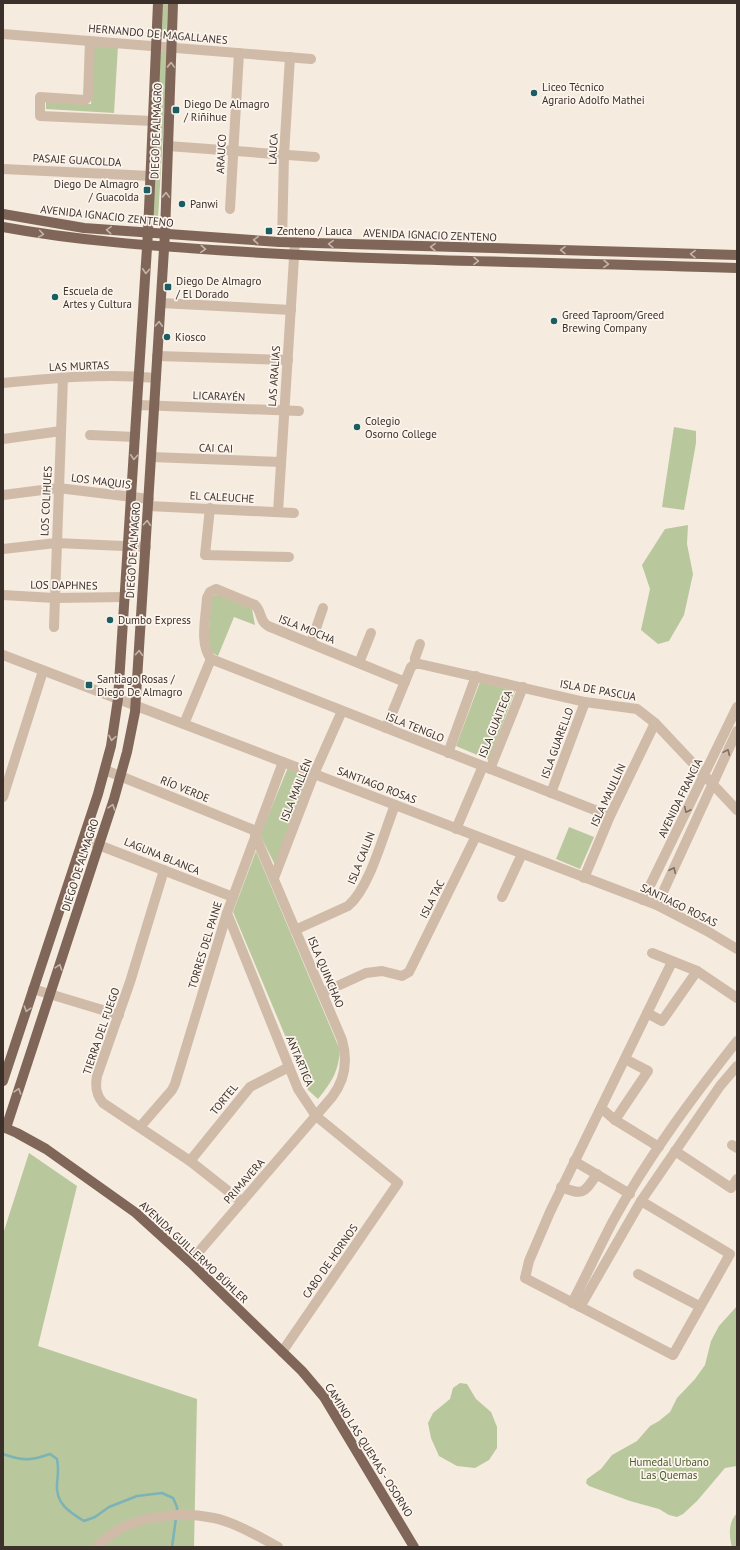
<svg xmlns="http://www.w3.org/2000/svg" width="740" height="1550" font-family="'PT Sans',sans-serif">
<rect width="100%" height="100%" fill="#f5ebdf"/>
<!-- green -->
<g fill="#b9c79d">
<polygon points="161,3 168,3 166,40 160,40"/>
<polygon points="94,45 118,46 114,113 46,109 46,102 91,104"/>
<polygon points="160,52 168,52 158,218 153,218"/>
<polygon points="674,427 696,431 696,443 684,510 662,507"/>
<polygon points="688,525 687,544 693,574 684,615 669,641 658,644 641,630 650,589 642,565 665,529"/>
<polygon points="215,595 221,595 252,609 255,625 234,617 218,656 211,652 208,644 211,598"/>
<polygon points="480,682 515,691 489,760 456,746"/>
<polygon points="289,765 313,774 275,865 260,835"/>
<polygon points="569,827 594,837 580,869 556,859"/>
<path d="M256 851 340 1050C338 1073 332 1081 318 1099L308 1090 233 912Z"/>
<polygon points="29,1153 77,1186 38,1346 197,1399 194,1547 3,1547 3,1234"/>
<polygon points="737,1306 737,1466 725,1468 697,1501 683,1514 677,1517 669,1515 659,1509 630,1501 589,1486 586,1483 587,1479 601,1469 612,1455 637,1441 650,1426 659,1421 670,1412 677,1398 695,1379 705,1365 711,1341 719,1326"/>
<polygon points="460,1383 467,1384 476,1399 491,1412 497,1427 497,1448 489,1460 475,1468 457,1466 439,1456 431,1438 428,1423 433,1413 450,1399 453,1388"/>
<path d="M737 1513V1547H732C729 1536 728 1522 737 1513Z"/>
</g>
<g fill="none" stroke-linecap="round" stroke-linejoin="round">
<!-- stream -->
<g stroke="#7bb3b6" stroke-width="2.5">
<path d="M3 1454C23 1461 30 1461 50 1454L57 1459C59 1469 58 1474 57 1483 55 1503 69 1512 84 1521L95 1517 109 1507 137 1496 162 1493 173 1498 177 1507V1513"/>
<polyline points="172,1547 176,1518"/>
</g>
<!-- minor -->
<g stroke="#d0bba9" stroke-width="10">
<polyline points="3,34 311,59"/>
<polyline points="90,41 88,97 85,100 40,97 40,116 153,121"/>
<polyline points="168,146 315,157"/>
<polyline points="3,169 151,176"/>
<polyline points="230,209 239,53"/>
<polyline points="282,242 284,155 290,57"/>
<polyline points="161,303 291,310"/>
<polyline points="157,356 288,360"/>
<path d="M3 383C54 378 105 373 156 378"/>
<polyline points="138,405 299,411"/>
<polyline points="90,435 135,437"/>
<polyline points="3,439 61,431"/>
<polyline points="151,457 281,462"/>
<polyline points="3,495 58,488 149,499"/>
<polyline points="148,506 294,513"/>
<polyline points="210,508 205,555 289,557"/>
<polyline points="278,512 295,242"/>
<polyline points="3,549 56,543 146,547"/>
<polyline points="3,595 54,598 125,597"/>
<polyline points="54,627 63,377"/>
<polyline points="311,643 323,608"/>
<polyline points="3,655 657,905 707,931 737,949"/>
<polyline points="211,659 610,816"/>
<path d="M211 659C199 644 206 617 207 598L210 592 216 589 255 605C262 611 259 621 268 626L405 682"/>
<polyline points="359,663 371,633"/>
<polyline points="415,664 420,664 585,702 637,709 655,723 737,810"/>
<polyline points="184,724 211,659"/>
<polyline points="386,728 411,667 415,664 415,658 420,644"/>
<polyline points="448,753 476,676"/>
<polyline points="490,769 523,687"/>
<polyline points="105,770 256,831"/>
<polyline points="551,793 585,702"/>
<polyline points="3,797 43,671"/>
<polyline points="456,829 483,766"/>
<polyline points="83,839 233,897"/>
<path d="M164 870 130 982 97 1076C95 1087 96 1095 103 1103L190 1161 242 1202"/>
<polyline points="274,878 314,774 342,711"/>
<polyline points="584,878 610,816 655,723"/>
<polyline points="502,897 522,854"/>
<polyline points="643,900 737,707"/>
<polyline points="657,905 737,731"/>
<polyline points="227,913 298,1089 316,1116 398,1183 282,1352"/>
<path d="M295 930 348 906C370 888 384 832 395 805"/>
<polyline points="652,953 697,971 737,998"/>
<polyline points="33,989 119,1015"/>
<polyline points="322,993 366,973 382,971 402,976 409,972 476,836"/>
<polyline points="647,1013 662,1021 697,971"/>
<polyline points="601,1108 615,1120 659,1147"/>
<polyline points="615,1120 648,1071 625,1059"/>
<polyline points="140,1127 172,1090 175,1084 227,913 283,762"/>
<polyline points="732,1145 737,1148"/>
<polyline points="675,1151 731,1188 737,1179"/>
<polyline points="190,1161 250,1087 289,1067"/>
<polyline points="574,1161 630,1194"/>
<path d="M561 1187C584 1196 584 1193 597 1174"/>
<polyline points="641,1201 730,1254 673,1355 525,1278 529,1261 550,1212 672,962"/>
<path d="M190 1262 332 1097C345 1080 348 1061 342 1040L255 835"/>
<polyline points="638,1274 699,1306"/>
<path d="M572 1303C586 1276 599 1248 613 1221 648 1157 692 1098 737 1041"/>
<polyline points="580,1307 641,1201 720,1086 737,1066"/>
<path d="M97 1547C124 1516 176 1510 214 1518 236 1523 258 1536 278 1547"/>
</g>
<!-- major -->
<g stroke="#806659" stroke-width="10">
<polyline points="3,214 84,228 279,242 737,255"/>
<path d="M3 227C78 241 154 246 231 251 399 262 568 262 737 268"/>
<polyline points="3,1081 98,794 111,746 118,699 148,232 158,3"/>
<polyline points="3,1127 17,1133 46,1149 136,1213 190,1262 302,1371 324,1397 414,1547"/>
<polyline points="6,1128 114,799 127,752 135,712 165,233 173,3"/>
</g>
</g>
<!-- one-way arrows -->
<defs><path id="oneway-chevron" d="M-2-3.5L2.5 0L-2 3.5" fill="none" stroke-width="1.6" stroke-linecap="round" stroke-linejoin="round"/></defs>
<g stroke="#c4b5aa">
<use href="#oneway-chevron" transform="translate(171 65) rotate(-88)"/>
<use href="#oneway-chevron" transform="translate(166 195) rotate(-88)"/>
<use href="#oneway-chevron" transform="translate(109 230) rotate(-176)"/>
<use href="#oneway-chevron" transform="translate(41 234) rotate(9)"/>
<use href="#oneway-chevron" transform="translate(256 240) rotate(-176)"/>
<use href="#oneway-chevron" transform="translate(331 244) rotate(-178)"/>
<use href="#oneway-chevron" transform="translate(433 247) rotate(-178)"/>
<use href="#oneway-chevron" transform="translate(203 249) rotate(4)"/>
<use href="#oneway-chevron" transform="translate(563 250) rotate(-179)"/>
<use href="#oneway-chevron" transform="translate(693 254) rotate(-179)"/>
<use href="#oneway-chevron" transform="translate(476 261) rotate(1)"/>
<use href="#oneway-chevron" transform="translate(606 264) rotate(2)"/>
<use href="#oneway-chevron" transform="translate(146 271) rotate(94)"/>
<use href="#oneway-chevron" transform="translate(159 324) rotate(-87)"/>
<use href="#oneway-chevron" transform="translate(134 457) rotate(94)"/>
<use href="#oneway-chevron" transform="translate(147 523) rotate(-86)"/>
<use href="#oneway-chevron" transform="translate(139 653) rotate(-86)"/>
<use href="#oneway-chevron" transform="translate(112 738) rotate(101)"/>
<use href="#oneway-chevron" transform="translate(112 807) rotate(-72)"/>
<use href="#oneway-chevron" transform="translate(59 967) rotate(-72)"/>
<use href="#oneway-chevron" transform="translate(27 1009) rotate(108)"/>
<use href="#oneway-chevron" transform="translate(18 1091) rotate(-72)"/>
</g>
<g stroke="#7f6f63">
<use href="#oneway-chevron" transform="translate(727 752) rotate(-66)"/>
<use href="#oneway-chevron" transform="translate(687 810) rotate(116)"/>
<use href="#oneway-chevron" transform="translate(673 870) rotate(-65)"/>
</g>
<!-- markers -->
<g fill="#1a5e63" stroke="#fcf5ed" stroke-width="1.5">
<circle cx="534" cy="93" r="4"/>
<rect x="172" y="106" width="8" height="8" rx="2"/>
<rect x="143" y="186" width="8" height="8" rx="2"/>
<circle cx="182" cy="204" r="4"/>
<rect x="265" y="227" width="8" height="8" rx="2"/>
<rect x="164" y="283" width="8" height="8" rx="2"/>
<circle cx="55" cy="297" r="4"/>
<circle cx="554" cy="321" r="4"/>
<circle cx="167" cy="337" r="4"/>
<circle cx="357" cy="427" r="4"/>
<circle cx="110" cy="620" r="4"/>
<rect x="85" y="681" width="8" height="8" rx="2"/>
</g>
<g text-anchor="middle" stroke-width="3.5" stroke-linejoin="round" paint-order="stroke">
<!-- street labels -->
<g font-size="11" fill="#3c302a" stroke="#fcf5ed">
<text transform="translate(158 34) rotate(5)" y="4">HERNANDO DE MAGALLANES</text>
<text transform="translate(156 131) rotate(-88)" y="4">DIEGO DE ALMAGRO</text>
<text transform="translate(273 149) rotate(-87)" y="4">LAUCA</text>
<text transform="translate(221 154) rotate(-87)" y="4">ARAUCO</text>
<text transform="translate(77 160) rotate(3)" y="4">PASAJE GUACOLDA</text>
<text transform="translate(107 216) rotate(6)" y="4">AVENIDA IGNACIO ZENTENO</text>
<text transform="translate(430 235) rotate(2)" y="4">AVENIDA IGNACIO ZENTENO</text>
<text transform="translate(79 366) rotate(-2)" y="4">LAS MURTAS</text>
<text transform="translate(274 376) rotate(-86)" y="4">LAS ARALIAS</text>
<text transform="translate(219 396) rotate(2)" y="4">LICARAYÉN</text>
<text transform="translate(216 448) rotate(2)" y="4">CAI CAI</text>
<text transform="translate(101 481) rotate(7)" y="4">LOS MAQUIS</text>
<text transform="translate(222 497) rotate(3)" y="4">EL CALEUCHE</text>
<text transform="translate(46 501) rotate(-87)" y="4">LOS COLIHUES</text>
<text transform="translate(133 550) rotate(-86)" y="4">DIEGO DE ALMAGRO</text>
<text transform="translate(64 585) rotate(1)" y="4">LOS DAPHNES</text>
<text transform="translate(307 629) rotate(22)" y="4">ISLA MOCHA</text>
<text transform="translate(598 690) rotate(10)" y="4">ISLA DE PASCUA</text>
<text transform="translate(495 724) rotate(-68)" y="4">ISLA GUAITECA</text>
<text transform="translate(415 727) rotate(22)" y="4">ISLA TENGLO</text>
<text transform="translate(557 743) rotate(-70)" y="4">ISLA GUARELLO</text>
<text transform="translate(377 785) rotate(21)" y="4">SANTIAGO ROSAS</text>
<text transform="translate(185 789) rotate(22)" y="4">RÍO VERDE</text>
<text transform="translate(296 790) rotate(-68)" y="4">ISLA MAILLÉN</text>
<text transform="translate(608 795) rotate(-65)" y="4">ISLA MAULLÍN</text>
<text transform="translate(680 798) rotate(-64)" y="4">AVENIDA FRANCIA</text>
<text transform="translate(162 856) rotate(22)" y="4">LAGUNA BLANCA</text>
<text transform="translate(361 858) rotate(-68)" y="4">ISLA CAILIN</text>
<text transform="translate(80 865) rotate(-72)" y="4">DIEGO DE ALMAGRO</text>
<text transform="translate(432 899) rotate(-63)" y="4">ISLA TAC</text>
<text transform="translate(679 905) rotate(26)" y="4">SANTIAGO ROSAS</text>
<text transform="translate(205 945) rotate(-73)" y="4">TORRES DEL PAINE</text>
<text transform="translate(326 972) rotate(67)" y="4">ISLA QUINCHAO</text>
<text transform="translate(101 1031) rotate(-71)" y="4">TIERRA DEL FUEGO</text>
<text transform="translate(300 1061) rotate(67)" y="4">ANTARTICA</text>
<text transform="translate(224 1099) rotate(-51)" y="4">TORTEL</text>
<text transform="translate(244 1181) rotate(-49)" y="4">PRIMAVERA</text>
<text transform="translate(194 1252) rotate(43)" y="4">AVENIDA GUILLERMO BÜHLER</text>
<text transform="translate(330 1261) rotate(-55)" y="4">CABO DE HORNOS</text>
<text transform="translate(369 1450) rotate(58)" y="4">CAMINO LAS QUEMAS - OSORNO</text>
</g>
<!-- poi labels -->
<g font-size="11" fill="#3c302a" stroke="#fcf5ed" text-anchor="start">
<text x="542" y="91">Liceo Técnico<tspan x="542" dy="13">Agrario Adolfo Mathei</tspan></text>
<text x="184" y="108">Diego De Almagro<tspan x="184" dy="13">/ Riñihue</tspan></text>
<text x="139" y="188" text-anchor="end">Diego De Almagro<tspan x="139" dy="13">/ Guacolda</tspan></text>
<text x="190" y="208">Panwi</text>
<text x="277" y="235">Zenteno / Lauca</text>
<text x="176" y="285">Diego De Almagro<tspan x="176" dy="13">/ El Dorado</tspan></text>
<text x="63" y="295">Escuela de<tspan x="63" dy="13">Artes y Cultura</tspan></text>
<text x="562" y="319">Greed Taproom/Greed<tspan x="562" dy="13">Brewing Company</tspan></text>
<text x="175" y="341">Kiosco</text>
<text x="365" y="425">Colegio<tspan x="365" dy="13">Osorno College</tspan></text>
<text x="118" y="624">Dumbo Express</text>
<text x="97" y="683">Santiago Rosas /<tspan x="97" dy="13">Diego De Almagro</tspan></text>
</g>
<!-- park labels -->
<g font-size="11" fill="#4a5d2a" stroke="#fcf5ed">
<text x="669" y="1466">Humedal Urbano<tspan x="669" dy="13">Las Quemas</tspan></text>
</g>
</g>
<!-- border -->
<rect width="740" height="1550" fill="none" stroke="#3c302a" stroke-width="8"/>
</svg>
